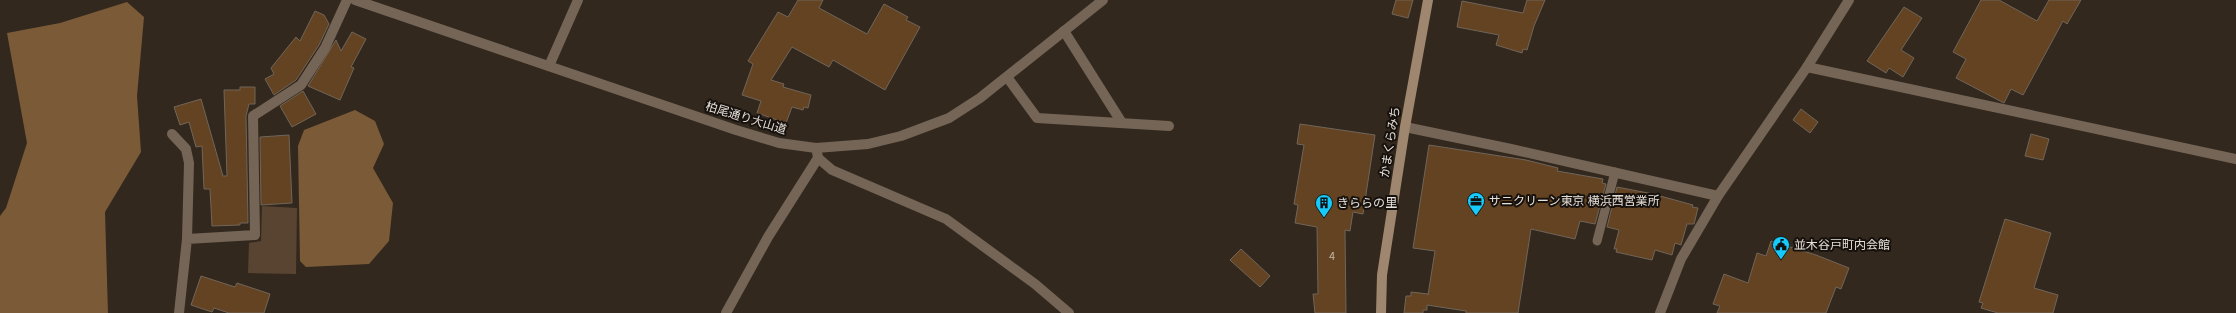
<svg xmlns="http://www.w3.org/2000/svg" width="2236" height="313" font-family="Inter,'Noto Sans JP',sans-serif">
<rect width="100%" height="100%" fill="#32281e"/>
<!-- green -->
<polygon fill="#584431" points="262,206 297,208 296,274 248,273 249,243 261,241"/>
<!-- forest -->
<g fill="#7b5a38">
<polygon points="127,2 144,17 137,96 141,152 105,212 108,313 0,313 0,216 6,208 27,143 7,33 60,23"/>
<polygon points="355,110 375,121 384,144 373,168 393,203 389,241 369,264 306,267 300,261 298,146 304,130"/>
</g>
<!-- building -->
<g fill="#634321" stroke="#71655a">
<polygon points="798,0 823,0 819,8 867,34 884,4 908,17 906,20 920,27 885,90 833,60 829,67 792,47 771,80 784,84 783,87 811,95 808,108 804,107 803,110 792,107 786,123 757,113 761,101 742,95 753,64 748,61 778,12 788,17"/>
<polygon points="1396,0 1413,0 1408,18 1392,14"/>
<polygon points="1527,0 1545,0 1534,26 1527,50 1523,49 1522,53 1496,45 1499,35 1457,27 1462,1 1523,13"/>
<polygon points="1981,0 1999,0 2037,21 2049,0 2081,0 2067,24 2063,21 2023,95 2011,89 2004,103 1956,78 1966,59 1953,52"/>
<polygon points="1904,7 1922,18 1901,50 1914,58 1903,77 1889,68 1886,73 1867,61"/>
<polygon points="315,11 324,15 329,24 319,45 296,80 274,95 265,79 274,74 271,68 296,37 300,41"/>
<polygon points="352,32 366,39 351,67 354,68 340,100 308,86 336,40 341,51"/>
<polygon points="240,87 255,87 255,104 249,104 246,116 248,223 240,223 240,225 212,226 210,189 204,189 202,146 196,147 189,122 180,125 174,107 201,99 223,176 227,176 224,90 240,90"/>
<polygon points="303,91 316,114 292,127 280,106"/>
<polygon points="1801,109 1818,122 1810,133 1793,120"/>
<polygon points="1300,124 1375,135 1363,214 1353,212 1350,231 1345,230 1346,313 1315,313 1313,294 1318,294 1317,227 1295,223 1298,205 1294,204 1304,145 1297,144"/>
<polygon points="2031,134 2049,139 2043,160 2025,156"/>
<polygon points="289,135 292,203 261,205 260,137"/>
<polygon points="1429,145 1526,160 1558,168 1557,171 1603,179 1602,183 1606,184 1595,224 1580,221 1575,239 1531,229 1518,313 1466,313 1466,311 1427,305 1427,310 1423,310 1423,313 1404,313 1406,296 1411,296 1411,292 1428,294 1428,295 1435,251 1413,248"/>
<polygon points="1617,187 1653,194 1693,205 1692,207 1698,208 1694,224 1687,224 1681,245 1675,243 1672,255 1655,250 1652,260 1616,252 1617,249 1614,249 1619,230 1607,227"/>
<polygon points="2005,219 2051,233 2034,288 2058,295 2053,313 1998,313 1981,308 1983,303 1979,302"/>
<polygon points="1771,241 1816,255 1849,268 1841,289 1836,287 1826,313 1717,313 1720,306 1713,304 1724,274 1748,283 1757,253 1766,256"/>
<polygon points="1241,249 1270,276 1260,287 1230,260"/>
<polygon points="201,276 235,287 237,283 270,294 264,313 229,313 214,308 212,312 191,305"/>
</g>
<g fill="none" stroke-linecap="round" stroke-linejoin="round">
<!-- service -->
<polyline stroke="#746556" stroke-width="9" points="1597,241 1615,172"/>
<!-- minor -->
<g stroke="#746556" stroke-width="10">
<polyline points="1064,31 1122,123"/>
<polyline points="549,66 578,0"/>
<polyline points="1807,67 2236,159"/>
<polyline points="1007,77 1037,118 1169,126"/>
<polyline points="1405,127 1511,149 1718,196"/>
<polyline points="172,134 186,149 189,163 187,239"/>
<polyline points="818,158 832,170 946,219 1035,284 1069,313"/>
<polyline points="179,313 187,239 255,235 253,116 301,85 325,48 347,0"/>
<polyline points="726,313 768,237 818,158 817,152"/>
<polyline points="1660,313 1681,259 1718,196 1807,67 1849,0"/>
</g>
<!-- tertiary -->
<polyline stroke="#746556" stroke-width="10" points="355,0 736,130 779,143 816,148 868,144 901,136 949,118 980,98 1103,0"/>
<!-- secondary -->
<polyline stroke="#9e866f" stroke-width="10" points="1381,313 1382,275 1405,127 1428,0"/>
</g>
<!-- icons -->
<defs>
<symbol id="office-pin" viewBox="-11 -11 22 30"><path d="M0 17L-7.5 6A9.5 9.5 0 1 1 7.5 6Z" fill="#16cafb" stroke="#16110d"/><path d="M-6-3h4V-5.5h4V-3h4V5H-6ZM-1-4.5V-3h2v-1.5ZM-6 0V1H6V0Z" fill="#111"/></symbol>
<symbol id="building-pin" viewBox="-11 -11 22 30"><path d="M0 17L-7.5 6A9.5 9.5 0 1 1 7.5 6Z" fill="#16cafb" stroke="#16110d"/><path d="M-4-6H4V6H1V3H-1V6H-4ZM-2.5-4.3h1.7v1.8h-1.7ZM.8-4.3h1.7v1.8H.8ZM-2.5-1h1.7V.8h-1.7ZM.8-1h1.7V.8H.8Z" fill="#111"/></symbol>
<symbol id="civic-pin" viewBox="-11 -11 22 30"><path d="M0 17L-7.5 6A9.5 9.5 0 1 1 7.5 6Z" fill="#16cafb" stroke="#16110d"/><path d="M-.6-6.5H3V-4.5H.6V-3L4-1V1h2V6H-6V1h2V-1L-.6-3ZM-1.2 2.5V6h2.4V2.5Z" fill="#111"/></symbol>
</defs>
<g fill-rule="evenodd">
<use href="#office-pin" x="1466" y="191" width="20" height="27"/>
<use href="#building-pin" x="1314" y="193" width="20" height="27"/>
<use href="#civic-pin" x="1771" y="235" width="20" height="27"/>
</g>
<g text-anchor="middle" stroke-width="4" stroke-linejoin="round" paint-order="stroke">
<!-- number labels -->
<g font-size="10" fill="#c6b9ab">
<text x="1332" y="260">4</text>
</g>
<!-- street labels -->
<g font-size="12" fill="#e7e0d9" stroke="#16110d">
<text transform="translate(746 118) rotate(17)" y="4">柏尾通り大山道</text>
<text transform="translate(1390 142) rotate(-81)" y="4">かまくらみち</text>
</g>
<!-- poi labels -->
<g font-size="12" fill="#e7e0d9" stroke="#16110d" text-anchor="start">
<text x="1489" y="205">サニクリーン東京 横浜西営業所</text>
<text x="1337" y="207">きららの里</text>
<text x="1794" y="249">並木谷戸町内会館</text>
</g>
</g>
</svg>
